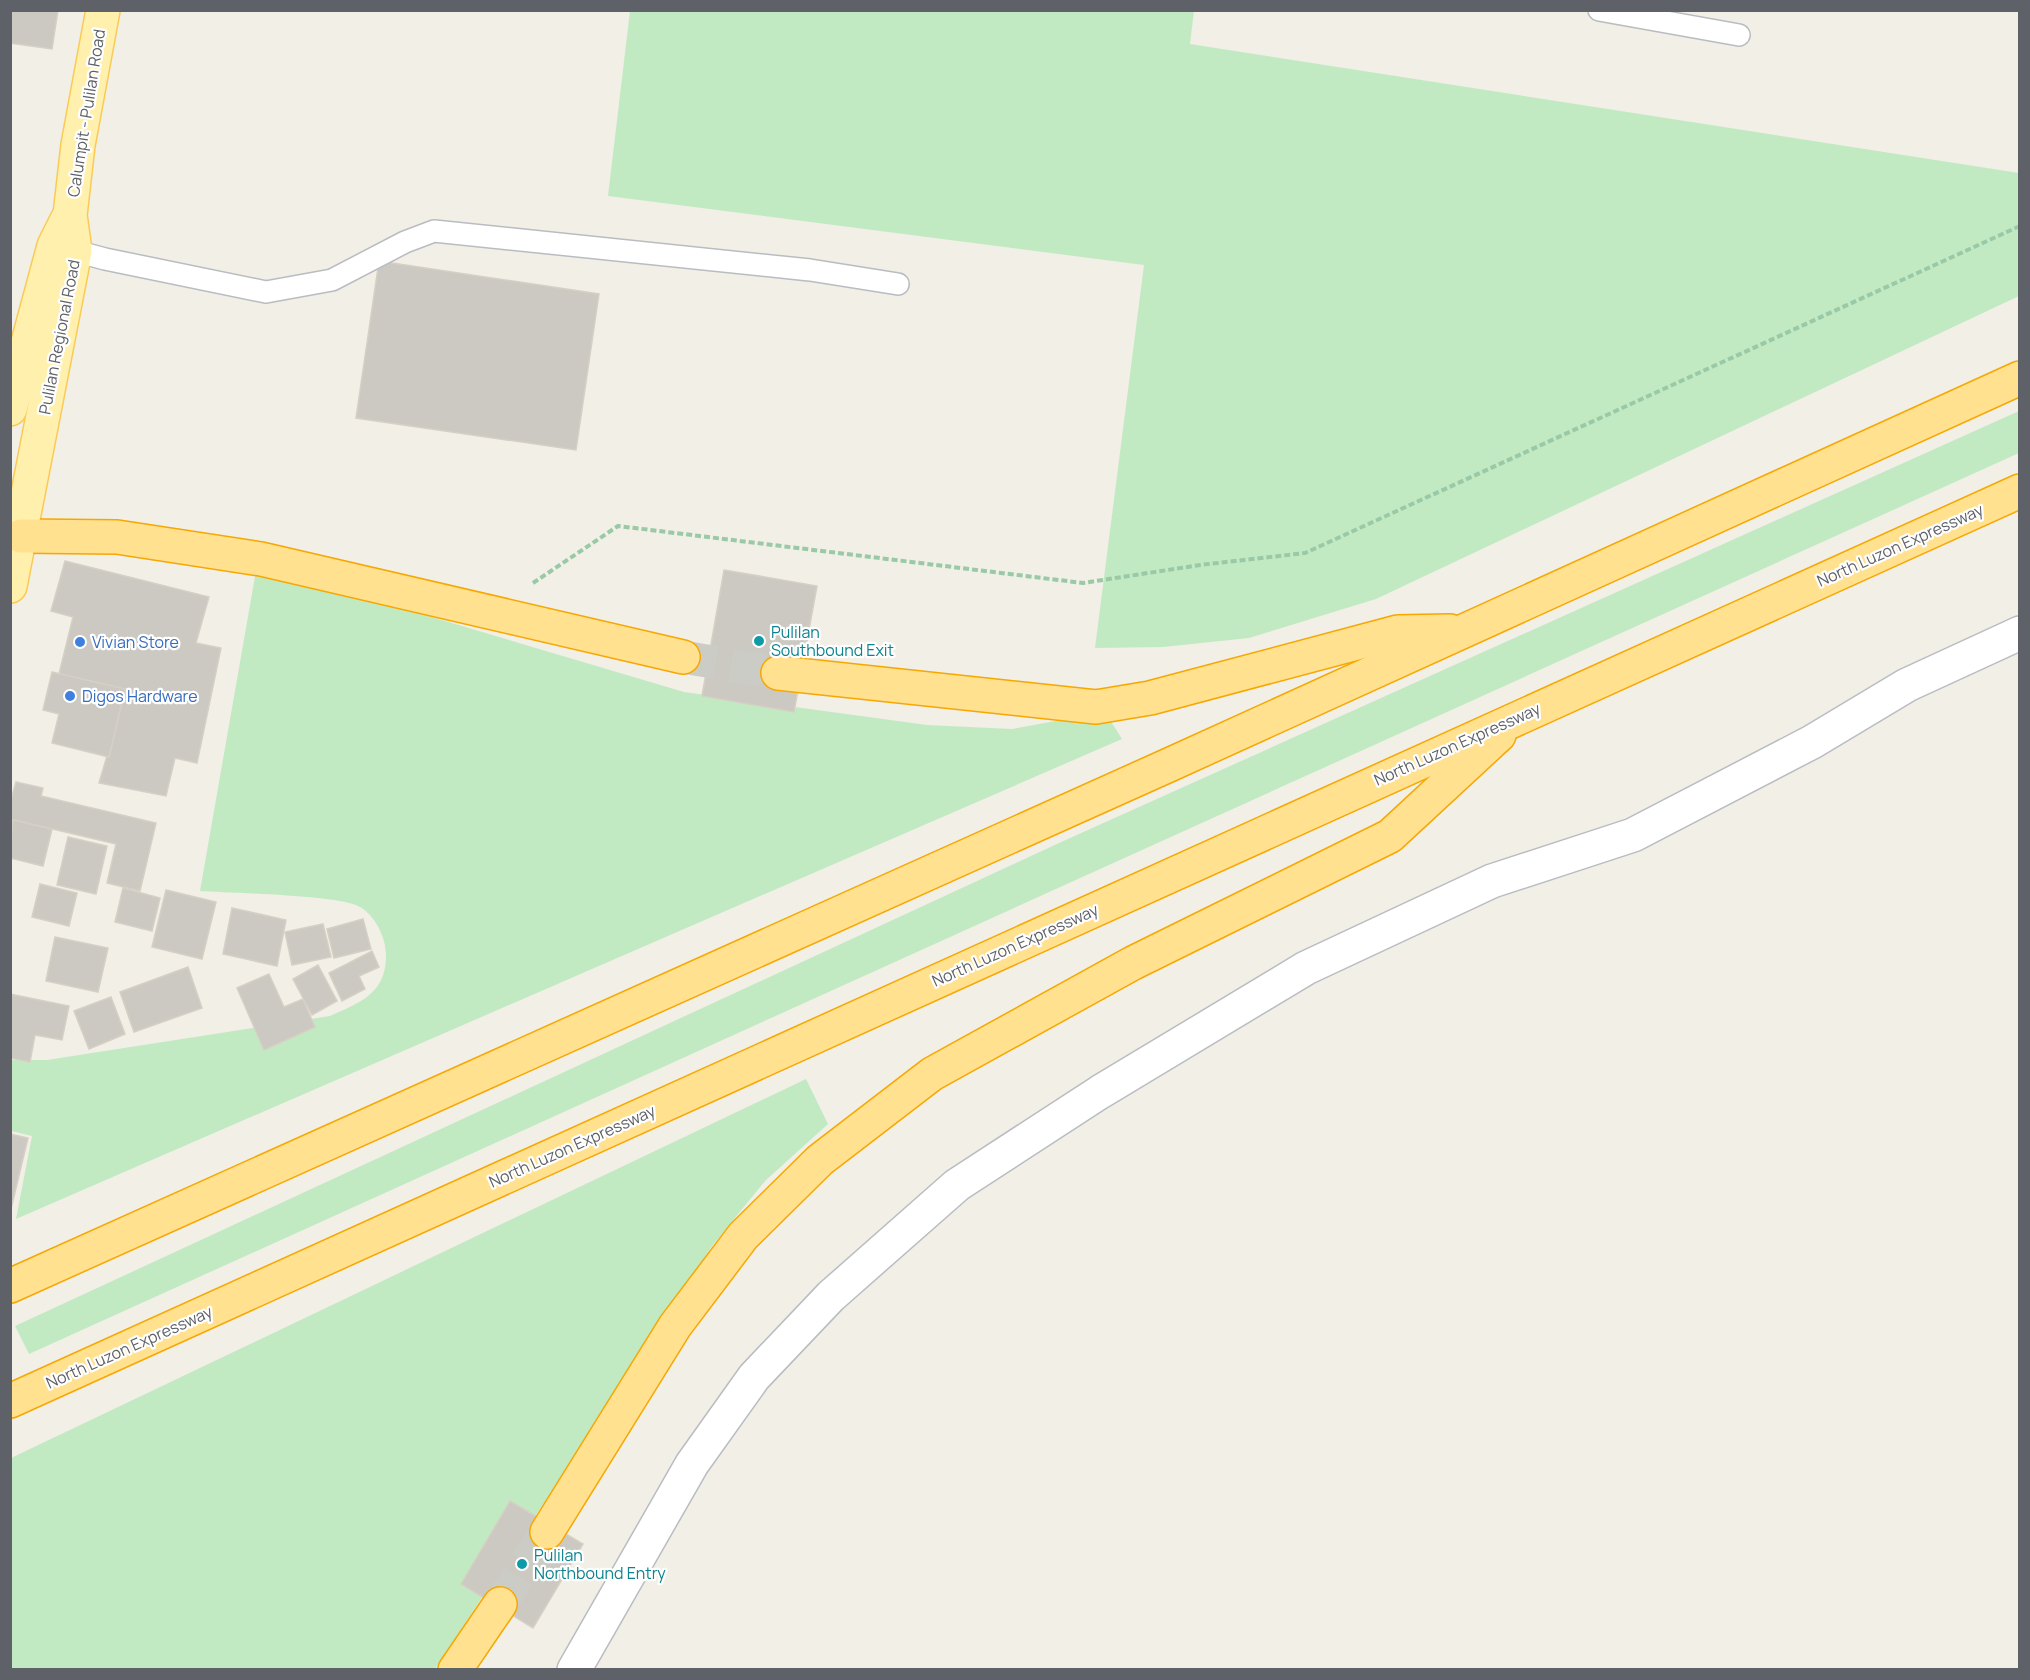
<svg xmlns="http://www.w3.org/2000/svg" width="2030" height="1680" font-family="Manrope,sans-serif">
<rect width="100%" height="100%" fill="#f1efe6"/>
<!-- green -->
<g fill="#c2eac2">
<polygon points="630,11 1194,11 1190,44 2019,173 2019,296 1376,599 1249,638 1163,647 1095,648 1144,265 608,196"/>
<polygon points="2019,411 2019,453 29,1354 15,1326 1059,843"/>
<path d="M257 565 684 692 927 725 1012 729 1105 712 1122 739 16 1219 32 1136 11 1131 10 1060H47L330 1016C359 1003 385 994 386 958 387 940 376 916 360 907 341 895 229 893 200 891Z"/>
<polygon points="806,1079 828,1124 765,1181 712,1246 435,1669 11,1670 11,1458"/>
</g>
<!-- building -->
<g fill="#ccc9c3" stroke="#d6d0c4" stroke-width="1.5">
<polygon points="10,10 58,10 52,49 10,43"/>
<polygon points="379,261 599,294 576,450 356,418"/>
<polygon points="65,561 209,597 196,643 221,648 197,763 175,758 166,796 99,783 107,756 109,757 125,689 59,674 73,617 51,611"/>
<polygon points="724,570 817,586 794,712 702,696"/>
<polygon points="52,672 125,689 109,757 52,743 59,714 43,710"/>
<polygon points="16,782 43,788 41,796 156,823 140,891 107,883 116,844 10,819 10,803"/>
<polygon points="13,820 52,829 43,866 10,858"/>
<polygon points="68,837 107,846 96,894 57,885"/>
<polygon points="40,884 77,893 69,926 32,917"/>
<polygon points="123,888 160,898 152,931 115,922"/>
<polygon points="166,890 216,902 202,959 152,947"/>
<polygon points="232,908 286,920 277,966 223,954"/>
<polygon points="363,919 371,949 334,958 327,929"/>
<polygon points="323,924 331,957 292,965 285,932"/>
<polygon points="55,937 108,948 98,992 46,981"/>
<polygon points="372,951 379,967 359,976 365,989 342,1001 329,973"/>
<polygon points="318,965 337,1001 312,1015 293,979"/>
<polygon points="188,967 202,1008 134,1032 120,992"/>
<polygon points="269,974 284,1007 303,999 315,1027 264,1050 237,988"/>
<polygon points="10,994 69,1006 62,1040 35,1035 30,1062 10,1058"/>
<polygon points="111,997 125,1034 89,1049 74,1011"/>
<polygon points="10,1134 28,1138 10,1213"/>
<polygon points="510,1501 583,1544 533,1628 461,1584"/>
</g>
<g fill="none" stroke-linecap="round" stroke-linejoin="round">
<!-- highway-tunnel -->
<g stroke="#ccccc6" stroke-width="33" stroke-dasharray="33 16" stroke-linecap="butt">
<polyline points="683,657 778,673"/>
<polyline points="500,1604 547,1532"/>
</g>
<defs>
<g id="lane">
<polyline points="1599,10 1739,35"/>
<polyline points="64,248 105,259 266,292 332,280 405,242 434,231 810,270 898,284"/>
</g>
<polyline id="street" points="574,1670 692,1464 754,1377 831,1296 957,1185 1100,1092 1306,968 1492,881 1633,835 1812,742 1907,685 2020,633"/>
<g id="primary">
<polyline points="10,409 54,246 67,220"/>
<polyline points="10,586 75,251 70,215 78,145 103,10"/>
</g>
<g id="highway">
<polyline points="21,536 117,537 261,559 683,657"/>
<polyline points="778,673 1096,707 1150,698 1398,632 1450,631"/>
<polyline points="10,1286 1169,765 2020,378"/>
<polyline points="10,1401 2020,491"/>
<polyline points="547,1532 675,1326 743,1236 820,1160 932,1074 1133,963 1390,836 1499,735"/>
<polyline points="455,1670 500,1604"/>
</g>
</defs>
<!-- lane casing -->
<use href="#lane" stroke="#b9bcc1" stroke-width="24"/>
<!-- street casing -->
<use href="#street" stroke="#b9bcc1" stroke-width="36"/>
<!-- primary casing -->
<use href="#primary" stroke="#fbca55" stroke-width="36"/>
<!-- highway casing -->
<use href="#highway" stroke="#f7a700" stroke-width="36"/>
<!-- path -->
<polyline stroke="#99c9a6" stroke-width="4" stroke-dasharray="6 3" stroke-linecap="butt" points="533,583 618,526 1083,583 1200,565 1305,553 2020,226"/>
<!-- lane -->
<use href="#lane" stroke="#fff" stroke-width="21"/>
<!-- street -->
<use href="#street" stroke="#fff" stroke-width="33"/>
<!-- primary -->
<use href="#primary" stroke="#fff1ad" stroke-width="33"/>
<!-- highway -->
<use href="#highway" stroke="#ffe18f" stroke-width="33"/>
</g>
<!-- markers -->
<g fill="#0f9aa8" stroke="#fff" stroke-width="2">
<circle cx="759" cy="641" r="6"/>
<circle cx="522" cy="1564" r="6"/>
</g>
<g fill="#3f7fe0" stroke="#fff" stroke-width="2">
<circle cx="80" cy="642" r="6"/>
<circle cx="70" cy="696" r="6"/>
</g>
<g text-anchor="middle" stroke-width="4.5" stroke-linejoin="round" paint-order="stroke">
<!-- street labels -->
<g font-size="16" fill="#5e6268" stroke="#fff">
<text transform="translate(86 113) rotate(-81)" y="6">Calumpit - Pulilan Road</text>
<text transform="translate(59 337) rotate(-79)" y="6">Pulilan Regional Road</text>
<text transform="translate(1900 545) rotate(-24)" y="6">North Luzon Expressway</text>
<text transform="translate(1457 744) rotate(-24)" y="6">North Luzon Expressway</text>
<text transform="translate(1015 945) rotate(-24)" y="6">North Luzon Expressway</text>
<text transform="translate(572 1146) rotate(-24)" y="6">North Luzon Expressway</text>
<text transform="translate(129 1347) rotate(-24)" y="6">North Luzon Expressway</text>
</g>
<!-- culture labels -->
<g font-size="16" fill="#0d838f" stroke="#fff" text-anchor="start">
<text x="771" y="638">Pulilan<tspan x="771" dy="18">Southbound Exit</tspan></text>
<text x="534" y="1561">Pulilan<tspan x="534" dy="18">Northbound Entry</tspan></text>
</g>
<!-- shop labels -->
<g font-size="16" fill="#366cbe" stroke="#fff" text-anchor="start">
<text x="92" y="648">Vivian Store</text>
<text x="82" y="702">Digos Hardware</text>
</g>
</g>
<!-- border -->
<rect width="2030" height="1680" fill="none" stroke="#5e6268" stroke-width="24"/>
</svg>
